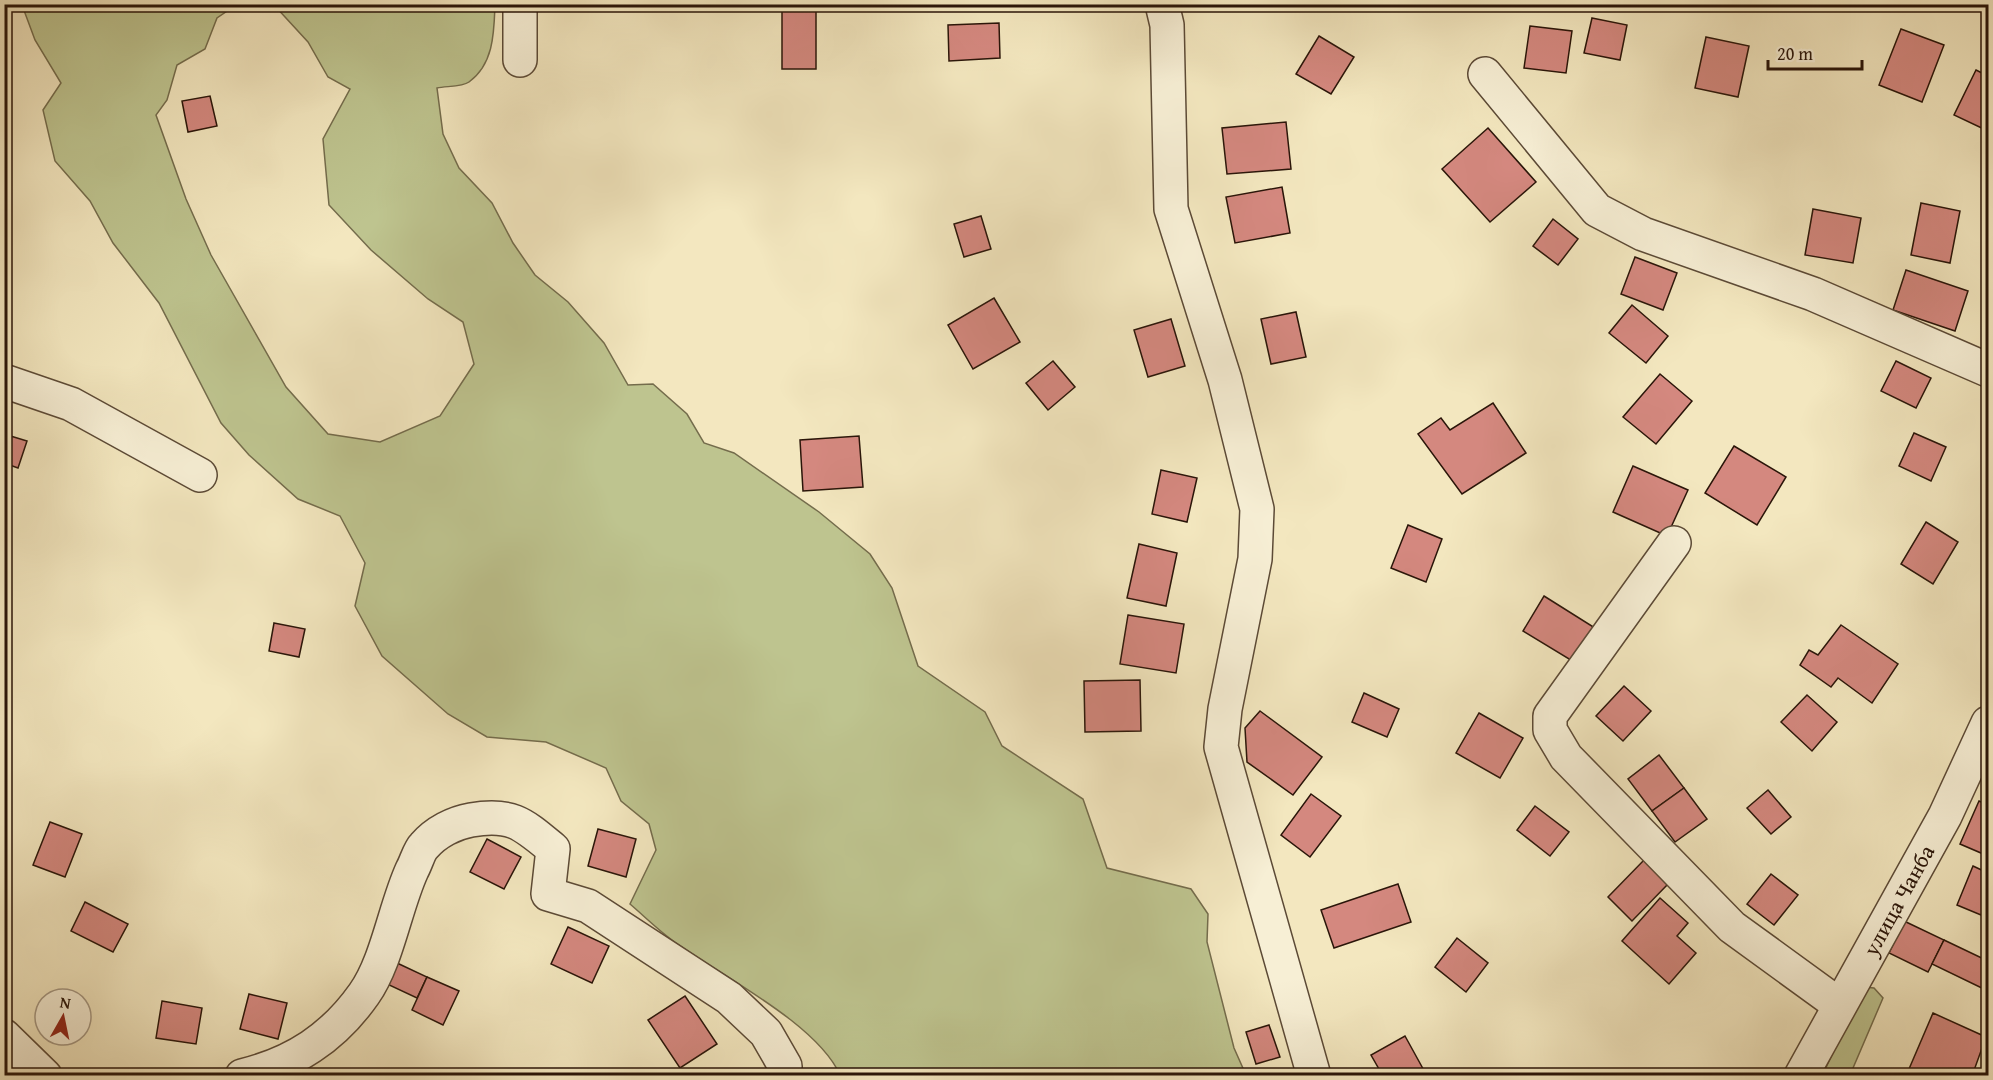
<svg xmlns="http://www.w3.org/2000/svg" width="1993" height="1080" font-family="'Gentium Book Plus',serif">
<rect width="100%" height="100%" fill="#f3e7bf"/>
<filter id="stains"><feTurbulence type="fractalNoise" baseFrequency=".00333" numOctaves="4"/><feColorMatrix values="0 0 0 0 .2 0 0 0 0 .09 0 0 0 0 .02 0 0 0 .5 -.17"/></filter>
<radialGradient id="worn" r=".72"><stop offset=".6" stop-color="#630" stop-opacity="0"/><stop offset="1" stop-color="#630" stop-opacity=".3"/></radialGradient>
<!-- green -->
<g fill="#bec48f" stroke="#746c4c" stroke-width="1.5">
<path d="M22 5H236L217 18 205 49 177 65 167 100 156 115 186 199 211 255 286 387 328 434 380 442 440 416 474 364 463 322 428 299 371 250 329 205 323 139 350 89 328 77 308 42 274 5H495C494 32 494 64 469 82 462 87 446 86 437 88L443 134 459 168 492 203 513 243 535 275 568 302 604 343 628 385 653 384 687 414 704 443 734 453 819 512 870 554 892 588 918 666 985 712 1002 746 1083 799 1107 868 1191 889 1208 914 1207 942 1234 1048 1246 1075H840C817 1023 719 975 672 940 657 929 644 916 630 904L656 850 649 824 621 801 606 768 546 742 487 737 448 714 382 656 355 606 365 563 340 516 298 499 249 455 221 423 159 303 113 243 90 201 55 161 43 110 61 83 35 40Z"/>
<polygon points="1864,987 1874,988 1883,998 1850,1075 1822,1076"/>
</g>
<!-- building -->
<g fill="#d4887f" stroke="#2a1509" stroke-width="1.5">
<rect x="782" y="10" width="34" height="59"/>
<polygon points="1592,18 1627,25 1620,60 1584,53"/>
<polygon points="999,23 1000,58 949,61 948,25"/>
<polygon points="1530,26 1572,31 1566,73 1524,68"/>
<polygon points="1901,29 1944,45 1922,102 1879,85"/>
<polygon points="1319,36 1354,57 1331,94 1296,74"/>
<polygon points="1706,37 1749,46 1738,97 1695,88"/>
<polygon points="1976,70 1988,76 1988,131 1954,115"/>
<polygon points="210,96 217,126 188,132 182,101"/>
<polygon points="1286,122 1291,169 1227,174 1222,128"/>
<polygon points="1488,128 1536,182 1490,222 1442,169"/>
<polygon points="1282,187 1290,233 1235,243 1226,197"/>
<polygon points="1921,203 1960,211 1950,263 1911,255"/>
<polygon points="1813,209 1861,218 1853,263 1805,255"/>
<polygon points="981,216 991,249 964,257 954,224"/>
<polygon points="1553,219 1578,239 1558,265 1533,246"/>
<polygon points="1635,257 1677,273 1663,310 1621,294"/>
<polygon points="1906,270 1968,291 1955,331 1893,310"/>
<polygon points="994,298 1020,342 973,369 948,325"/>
<polygon points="1632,305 1668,336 1646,363 1609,333"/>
<polygon points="1296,312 1306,357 1271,364 1261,319"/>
<polygon points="1171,319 1185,366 1148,377 1134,330"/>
<polygon points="1053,361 1075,387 1048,410 1026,383"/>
<polygon points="1896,361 1931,378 1916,408 1881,391"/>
<polygon points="1660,374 1692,401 1656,444 1623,417"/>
<polygon points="1493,403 1526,453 1462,494 1418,434 1441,418 1450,430"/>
<polygon points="1914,433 1946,447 1931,481 1899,466"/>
<polygon points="4,434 27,441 18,468 4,463"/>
<polygon points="859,436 863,487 803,491 800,440"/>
<polygon points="1734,446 1786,477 1757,525 1705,493"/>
<polygon points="1633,466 1688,490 1667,536 1613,512"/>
<polygon points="1161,470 1197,478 1187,522 1152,514"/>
<polygon points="1926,522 1958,542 1933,584 1901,564"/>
<polygon points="1408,525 1442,539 1426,582 1391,568"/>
<polygon points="1139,544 1177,553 1166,606 1127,598"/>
<polygon points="1544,596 1595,628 1574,662 1523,631"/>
<polygon points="1128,615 1184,624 1176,673 1120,664"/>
<polygon points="274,623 305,629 299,657 269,651"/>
<polygon points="1841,625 1898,664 1872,703 1838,678 1831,687 1800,665 1809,650 1818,655"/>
<polygon points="1140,680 1141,731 1085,732 1084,681"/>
<polygon points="1624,686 1651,711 1623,741 1596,716"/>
<polygon points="1364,693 1399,709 1387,737 1352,722"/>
<polygon points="1807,695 1837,722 1812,751 1781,722"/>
<polygon points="1260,711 1322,757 1293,795 1247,762 1245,728"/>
<polygon points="1479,713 1523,738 1500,778 1456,753"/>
<polygon points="1659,755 1684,788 1652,811 1628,779"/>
<polygon points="1684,788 1707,819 1675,842 1652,811"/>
<polygon points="1768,790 1791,817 1771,834 1747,808"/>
<polygon points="1311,794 1341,816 1310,857 1281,835"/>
<polygon points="1979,801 1988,805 1988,856 1960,844"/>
<polygon points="1535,806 1569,832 1550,856 1517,830"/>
<polygon points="50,822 82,834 65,877 33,865"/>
<polygon points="598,829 636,839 626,877 588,866"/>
<polygon points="487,839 521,857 504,889 470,872"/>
<polygon points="1644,860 1668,884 1632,921 1608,897"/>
<polygon points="1973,866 1988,873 1988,898 1981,915 1957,905"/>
<polygon points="1771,874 1798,895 1774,925 1747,904"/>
<polygon points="1398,884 1411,922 1334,948 1321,910"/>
<polygon points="1660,898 1688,923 1677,936 1696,953 1669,984 1622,941"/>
<polygon points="85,902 128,924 113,952 71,931"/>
<polygon points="1904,921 1944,940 1928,972 1889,953"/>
<polygon points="568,927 609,946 592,983 551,964"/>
<polygon points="1457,938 1488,963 1466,992 1435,967"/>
<polygon points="1944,940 1988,961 1988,991 1932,964"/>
<polygon points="397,963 427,977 417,998 387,984"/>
<polygon points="427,977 459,991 443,1025 412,1010"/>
<polygon points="249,994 287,1003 278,1039 240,1029"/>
<polygon points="685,996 717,1044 680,1068 648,1020"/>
<polygon points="162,1001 202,1008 196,1044 156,1038"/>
<polygon points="1933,1013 1986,1037 1972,1076 1906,1076"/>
<polygon points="1269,1025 1280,1057 1256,1064 1246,1032"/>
<polygon points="1405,1036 1427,1076 1383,1076 1371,1055"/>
</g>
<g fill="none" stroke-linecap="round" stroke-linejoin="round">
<defs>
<g id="minor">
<polyline points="520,4 520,60"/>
<polyline points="1162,4 1167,25 1171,209 1225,380 1257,509 1255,559 1225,709 1221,747 1314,1076"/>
<polyline points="1485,74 1597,210 1643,234 1813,294 1988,370"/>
<polyline points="4,381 71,404 200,475"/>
<polyline points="1674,543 1550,716 1550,730 1566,757 1732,927 1838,1004"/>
<polyline points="4,1036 45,1076"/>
<path d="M242 1076C294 1063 333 1038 364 994 387 962 395 907 412 870 416 863 419 851 424 846 436 832 454 823 471 820 512 813 523 824 553 849L548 894 588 906 729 998 766 1033 785 1066V1076"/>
</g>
<g id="tertiary">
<path id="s1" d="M1801 1076 1945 816 1988 723"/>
</g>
</defs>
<!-- minor casing -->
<use href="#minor" stroke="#5c4a36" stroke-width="36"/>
<!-- tertiary casing -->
<use href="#tertiary" stroke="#5c4a36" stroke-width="36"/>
<!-- minor -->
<use href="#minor" stroke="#f7efd5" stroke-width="33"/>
<!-- tertiary -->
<use href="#tertiary" stroke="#f7efd5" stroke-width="33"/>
</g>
<g text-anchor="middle" stroke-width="5" stroke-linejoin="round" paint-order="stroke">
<!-- street labels -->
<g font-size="22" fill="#2a1509" stroke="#f7efd5">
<text dy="8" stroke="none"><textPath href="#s1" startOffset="201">улица Чанба</textPath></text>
</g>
</g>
<!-- margin -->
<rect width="1993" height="1080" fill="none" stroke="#f3e7bf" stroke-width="24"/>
<rect x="6" y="6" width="1981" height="1068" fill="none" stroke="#2a1509" stroke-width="3"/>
<rect x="12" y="12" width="1969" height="1056" fill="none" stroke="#2a1509" stroke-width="1.5"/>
<!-- north arrow -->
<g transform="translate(63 1017) rotate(9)"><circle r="28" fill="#f7efd5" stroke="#a59883" stroke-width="1.5"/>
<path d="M0-4.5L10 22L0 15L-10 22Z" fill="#8f2418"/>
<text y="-9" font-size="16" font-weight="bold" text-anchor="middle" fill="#2a1509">N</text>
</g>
<!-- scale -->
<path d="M1768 60v9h94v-9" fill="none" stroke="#2a1509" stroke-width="3"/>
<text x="1777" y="60" font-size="18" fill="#2a1509" stroke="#f7efd5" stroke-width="4.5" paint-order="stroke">20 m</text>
<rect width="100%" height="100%" filter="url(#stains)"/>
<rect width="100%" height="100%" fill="url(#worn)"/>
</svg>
